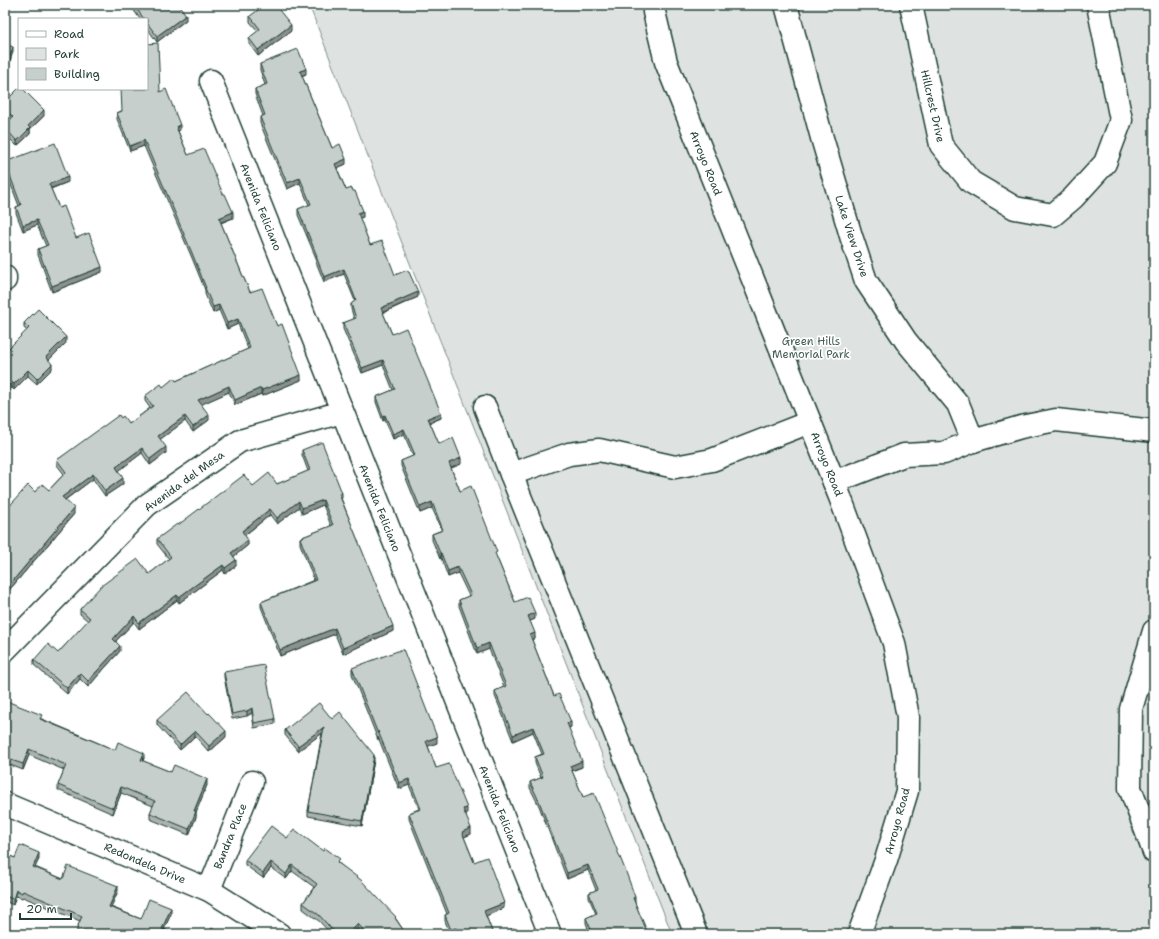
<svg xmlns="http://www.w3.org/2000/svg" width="1159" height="939" font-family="'Shantell Sans',sans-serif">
<rect width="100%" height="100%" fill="#fff"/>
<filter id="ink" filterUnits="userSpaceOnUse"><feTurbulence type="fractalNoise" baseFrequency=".025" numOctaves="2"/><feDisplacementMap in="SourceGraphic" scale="8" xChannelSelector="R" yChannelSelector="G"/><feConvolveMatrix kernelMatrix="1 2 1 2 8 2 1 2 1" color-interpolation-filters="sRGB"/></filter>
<g filter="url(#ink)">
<!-- green -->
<polygon fill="#dee3e2" stroke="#7e908b" points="309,5 1154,5 1154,934 672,934"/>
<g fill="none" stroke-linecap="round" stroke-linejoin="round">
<defs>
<g id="minor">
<polyline points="654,5 654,12 666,62 840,497 894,643 908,717 907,791 886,860 859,934"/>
<polyline points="786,5 822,138 851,236 866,281 906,341 958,404 973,441"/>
<polyline points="911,5 941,145 971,182 1015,208 1053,215 1073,198 1105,163 1121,120 1098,5"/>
<polyline points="211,81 550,934"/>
<polyline points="5,277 5,280"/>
<polyline points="485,407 511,474 696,934"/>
<polyline points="511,474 569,454 599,450 675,467 712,460 810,422"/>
<polyline points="834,482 904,455 944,453 973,441 1021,427 1056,420 1154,431"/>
<polyline points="1154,631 1131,709 1130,788 1154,852"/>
<polyline points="5,650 147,505 240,441 342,412"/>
<polyline points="5,804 209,890 279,934"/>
<polyline points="209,890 252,782"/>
</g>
</defs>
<!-- minor casing -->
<use href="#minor" stroke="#1f3d34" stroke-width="25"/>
<!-- minor -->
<use href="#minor" stroke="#fff" stroke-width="22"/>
</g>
<!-- wall -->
<g fill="#abb2af" stroke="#1f3d34">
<polygon points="130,5 179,5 186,20 157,42 147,28 147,19 140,19"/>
<polygon points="250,16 291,31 258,56 249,44 249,38 258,31 250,22"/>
<polygon points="260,64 306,74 302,76 332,148 346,164 337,168 346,190 363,217 359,218 370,245 395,275 418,297 383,313 392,334 441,418 430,423 439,444 461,464 451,468 460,491 497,558 515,602 535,619 530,621 535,638 532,640 554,696 571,727 568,728 582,767 572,771 583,797 635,903 648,934 590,934 586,923 586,918 596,914 589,898 589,893 596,890 588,870 567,879 539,806 530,788 530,782 541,778 535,763 535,757 542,754 533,732 513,741 495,696 495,691 504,687 489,649 477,654 459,606 459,600 469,596 458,573 448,577 441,558 440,559 432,540 432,534 442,530 432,508 420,513 401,466 401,461 413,456 404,434 393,439 385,420 383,421 376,402 376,397 393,390 383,365 362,373 343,329 343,323 354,319 351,309 351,304 355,301 344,274 324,282 316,262 316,258 298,215 298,209 309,205 300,183 287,189 260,123 260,117 263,116 255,94 255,89 265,85 260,70"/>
<polygon points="160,92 180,130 178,131 188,155 233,218 221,223 242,274 250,292 277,326 301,380 262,396 261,394 235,405 229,392 201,404 209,420 193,432 185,421 160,439 166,453 150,465 142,453 118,471 123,484 105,496 93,479 65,500 74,514 5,595 5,508 7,509 35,492 49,490 64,474 57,465 57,460 121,418 129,424 150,408 145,401 145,396 176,381 248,349 238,324 227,329 219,310 213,313 205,294 205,290 192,258 144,146 130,151 117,119 117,113"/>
<polygon points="5,102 44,116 30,129 30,134 17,146 5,134 5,125 10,120 5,115"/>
<polygon points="5,162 68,182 51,189 59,208 76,238 102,272 52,292 38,255 38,249 46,246 37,225 23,231 16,213 16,207 19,206 5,169"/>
<polygon points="24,323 66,343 48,360 52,369 37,384 28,376 14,390 12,388 7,350 27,331 24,328"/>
<polygon points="302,450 342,498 341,498 393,631 343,654 335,634 280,656 261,607 261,602 314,580 300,544 300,538 331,526 323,505 302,514 299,507 277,524 270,515 245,535 248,545 233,557 236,566 225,574 223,570 179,603 177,600 139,629 134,622 116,641 120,651 88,687 80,679 67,694 34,665 34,660 58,653 88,621 80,614 80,609 149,574 169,559 157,544 157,539 178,525 253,486 277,484 308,471 302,455"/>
<polygon points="352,668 437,743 428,746 436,768 467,814 465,814 471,834 464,837 474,862 504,908 486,916 493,934 450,934 445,921 445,915 447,914 409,819 409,813 419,809 409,785 399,789 378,737 378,740 352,674"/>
<polygon points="224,672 275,719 275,724 254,728 252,713 247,716 232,719 224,677"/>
<polygon points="5,712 42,719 115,750 144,758 143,761 171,772 207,785 196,812 196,817 189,835 150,819 150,813 153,806 121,793 113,814 58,790 58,785 64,770 29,755 23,770 5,763"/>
<polygon points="332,719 374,760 362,826 308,816 308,811 322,733 298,751 285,735 285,730"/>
<polygon points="157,720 226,737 209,752 195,736 180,750 157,725"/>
<polygon points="287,838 340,864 396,919 406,934 361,934 358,930 354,934 331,934 319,921 303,909 303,903 314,887 292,871 286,879 271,868 263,878 245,865 245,860"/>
<polygon points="5,854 15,858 39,859 35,867 63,879 118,891 111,907 141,919 171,914 164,929 176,934 79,934 77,933 77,928 80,921 23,897 22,898 16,896 13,905 5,901"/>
</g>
<!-- shaded-wall -->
<g fill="#8b918f" stroke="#1f3d34">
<polygon points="186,15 186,20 157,42 157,36"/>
<polygon points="291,25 291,31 258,56 258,50"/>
<polygon points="13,47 13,52 5,76 5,70"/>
<polygon points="306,69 306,74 300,76 300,71"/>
<polygon points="44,110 44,116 30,129 30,134 17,146 17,141 28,126"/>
<polygon points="180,125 180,130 178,131 177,134 177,126"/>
<polygon points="144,140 144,146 130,151 130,146"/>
<polygon points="346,159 346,164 335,169 335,164"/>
<polygon points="68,177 68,182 49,189 49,184"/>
<polygon points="300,178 300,183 287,189 287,183"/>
<polygon points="363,211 363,217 358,219 358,213"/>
<polygon points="233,212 233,218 219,223 219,218"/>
<polygon points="37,220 37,225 23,231 23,225"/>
<polygon points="102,267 102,272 52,292 52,286"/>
<polygon points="344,269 344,274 324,282 324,277"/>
<polygon points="418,292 418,297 381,313 381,308"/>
<polygon points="219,305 219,310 213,313 213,307"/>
<polygon points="238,319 238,324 227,329 227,323"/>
<polygon points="66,337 66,343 46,363 46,357"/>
<polygon points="383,360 383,365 362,373 362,368"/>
<polygon points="52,364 52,369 37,384 37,379"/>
<polygon points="28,370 28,376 14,390 14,384"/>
<polygon points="301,375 301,380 262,396 262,390"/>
<polygon points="12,382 12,388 5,395 5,389"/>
<polygon points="229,386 229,392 198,406 198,400"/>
<polygon points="261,388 261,394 235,405 235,400"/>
<polygon points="441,413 441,418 428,423 428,418"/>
<polygon points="209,415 209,420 193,432 193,427"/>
<polygon points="385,415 385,420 383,421 383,416"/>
<polygon points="185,416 185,421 158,441 158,436"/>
<polygon points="404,429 404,434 393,439 393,434"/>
<polygon points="166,447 166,453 150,465 150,459"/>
<polygon points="142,448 142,453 116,473 116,467"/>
<polygon points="461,458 461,464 449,469 449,463"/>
<polygon points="93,474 93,479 62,502 62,497"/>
<polygon points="123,478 123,484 105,496 105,491"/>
<polygon points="342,493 342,498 339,499 339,494"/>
<polygon points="323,500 323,505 302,514 302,508"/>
<polygon points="299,501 299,507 277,524 277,518"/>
<polygon points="432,502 432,508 420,513 420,507"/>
<polygon points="74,508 74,514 5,595 5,590"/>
<polygon points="270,509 270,515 242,537 242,531"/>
<polygon points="248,540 248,545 231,559 231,553"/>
<polygon points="440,553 441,553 441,558 440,559"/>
<polygon points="236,560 236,566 225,574 225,568"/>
<polygon points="223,565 223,570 179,603 179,597"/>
<polygon points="458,567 458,573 448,577 448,571"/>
<polygon points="177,595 177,600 139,629 139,623"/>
<polygon points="535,613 535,619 528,622 528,616"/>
<polygon points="134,616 134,622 113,644 113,639"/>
<polygon points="393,626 393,631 343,654 343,648"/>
<polygon points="335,628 335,634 280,656 280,650"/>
<polygon points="535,633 535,638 530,640 530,635"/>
<polygon points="489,643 489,649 477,654 477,648"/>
<polygon points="120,646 120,651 88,687 88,681"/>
<polygon points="80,673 80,679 67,694 67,688"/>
<polygon points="252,708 252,713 247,716 247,711"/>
<polygon points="571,722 571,727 567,729 567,723"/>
<polygon points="324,727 324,732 298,751 298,746"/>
<polygon points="533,727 533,732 513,741 513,735"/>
<polygon points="195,731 195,736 180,750 180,745"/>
<polygon points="226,731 226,737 209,752 209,746"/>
<polygon points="437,737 437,743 426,747 426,741"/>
<polygon points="29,749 29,755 23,770 23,764"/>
<polygon points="144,753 144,758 141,766 141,760"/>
<polygon points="374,755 374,760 362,826 362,821"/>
<polygon points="582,761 582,767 570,771 570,766"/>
<polygon points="207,779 207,785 196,812 196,817 189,835 189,829 194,811"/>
<polygon points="409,779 409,785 399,789 399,783"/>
<polygon points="121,787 121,793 113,814 113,808"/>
<polygon points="467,808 467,814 463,815 463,809"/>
<polygon points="471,828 471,834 462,838 462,832"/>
<polygon points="39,853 39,859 33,872 33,867"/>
<polygon points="271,862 271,868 263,878 263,873"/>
<polygon points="292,865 292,871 286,879 286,874"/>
<polygon points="588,865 588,870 567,879 567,873"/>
<polygon points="118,886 118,891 109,912 109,907"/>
<polygon points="16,890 16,896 13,905 13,899"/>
<polygon points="635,897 635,903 633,904 633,898"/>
<polygon points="504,903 504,908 484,917 484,911"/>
<polygon points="171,908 171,914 162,934 162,929"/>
<polygon points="358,924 358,930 354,934 348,934"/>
<polygon points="456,928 456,934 451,934 451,930"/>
</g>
<!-- building -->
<g fill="#c7cfcc" stroke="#1f3d34">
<polygon points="134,5 179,5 186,15 157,36 147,23 147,19 144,19"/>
<polygon points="265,5 275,5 291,25 258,50 249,38 260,29 250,16"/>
<polygon points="158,43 160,92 166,89 180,125 177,126 178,128 177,129 188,155 204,149 223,194 225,194 233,212 219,218 242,274 250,292 262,288 277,326 282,324 301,375 262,390 261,388 235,400 229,386 198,400 209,415 193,427 185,416 158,436 166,447 150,459 142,448 116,467 123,478 105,491 93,474 62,497 74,508 5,590 5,508 6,507 7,509 28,485 35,492 42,484 49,490 66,472 57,460 119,415 121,418 123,416 129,424 153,406 145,396 161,384 163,387 174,378 176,381 250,348 238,319 227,323 219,305 213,307 205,288 206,288 192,253 144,140 130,146 117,113 122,111 121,89 147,89 147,44"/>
<polygon points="5,44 13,47 5,70"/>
<polygon points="298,49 306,69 300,71 332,148 340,144 346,159 335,164 346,190 352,188 353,191 355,191 363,211 358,213 370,245 382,241 395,275 407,270 408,272 409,272 418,292 381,308 392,334 406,328 441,413 428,418 439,444 453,438 461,458 449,463 460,491 471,486 497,552 495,553 515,602 528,597 535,613 528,616 535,633 530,635 554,696 559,694 571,722 567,723 582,761 570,766 583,797 594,793 626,872 635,897 633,898 648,934 593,934 586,918 597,913 589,893 598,889 588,865 567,873 539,801 530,782 543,777 535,757 544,754 533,727 513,735 495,691 506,686 489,643 477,648 459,600 471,595 458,567 448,571 441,553 440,553 432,534 443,530 432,502 420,507 401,461 415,455 404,429 393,434 385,415 383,416 376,397 395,389 383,360 362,368 343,323 356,318 351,304 356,300 344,269 324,277 316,256 317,256 298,209 311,204 300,178 287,183 260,117 265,115 255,89 267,84 260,64"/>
<polygon points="19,88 19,89 23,89 44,110 28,126 30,128 17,141 5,128 5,125 13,117 5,109 5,102"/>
<polygon points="55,143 68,177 49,184 59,208 64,206 76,238 89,233 102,267 52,286 38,249 48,245 37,220 23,225 16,207 21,205 5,162"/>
<polygon points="38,309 66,337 46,357 52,364 37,379 28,370 14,384 12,382 5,389 5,347 7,350 29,328 24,323"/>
<polygon points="322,442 342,493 339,494 393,626 343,648 335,628 280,650 261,602 316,580 300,538 333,525 323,500 302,508 299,501 277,518 270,509 242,531 248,540 231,553 236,560 225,568 223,565 179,597 177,595 139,623 134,616 113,639 120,646 88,681 80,673 67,688 34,660 48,644 58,653 90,618 80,609 101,586 138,559 149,574 171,557 157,539 177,524 178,525 244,475 253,486 269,473 277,484 310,470 302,450"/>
<polygon points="403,649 437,737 426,741 436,768 449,764 467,808 463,809 471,828 462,832 474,862 487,857 504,903 484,911 493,934 458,934 456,928 451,930 445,915 449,913 409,813 421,809 409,779 399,783 378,731 378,734 352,668"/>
<polygon points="264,665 275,719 254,723 252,708 247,711 232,714 224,672"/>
<polygon points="188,692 208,714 209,713 226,731 209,746 195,731 180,745 157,720"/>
<polygon points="9,702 42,715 40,719 115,750 118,742 144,753 141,760 171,772 174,765 207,779 194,811 196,811 189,829 150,813 155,801 121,787 113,808 58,785 66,765 29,749 23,764 5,758 5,712"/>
<polygon points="319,703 332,719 340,712 374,755 362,821 308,811 324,727 298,746 285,730"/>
<polygon points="271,826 287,838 294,829 323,851 325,848 340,859 337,862 361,880 396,917 395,918 406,934 367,934 358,924 348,934 336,934 319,915 303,903 317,884 292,865 286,874 271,862 263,873 245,860"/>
<polygon points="20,845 39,853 33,867 63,879 68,866 118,886 109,907 141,919 149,899 171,908 162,929 176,934 93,934 77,928 82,916 23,891 22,893 16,890 13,899 5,896 5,854 15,858"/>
<polygon points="212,928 220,934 206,934"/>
<polygon points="514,928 516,934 499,934"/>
</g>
</g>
<g text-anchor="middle" stroke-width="3.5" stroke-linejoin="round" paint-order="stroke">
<!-- street labels -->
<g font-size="11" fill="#1f3d34" stroke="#fff">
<text transform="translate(933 106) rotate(77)" y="4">Hillcrest Drive</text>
<text transform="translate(706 163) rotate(68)" y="4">Arroyo Road</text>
<text transform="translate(261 207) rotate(68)" y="4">Avenida Feliciano</text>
<text transform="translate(852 236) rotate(72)" y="4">Lake View Drive</text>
<text transform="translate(827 464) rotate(68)" y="4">Arroyo Road</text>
<text transform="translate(184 481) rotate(-36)" y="4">Avenida del Mesa</text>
<text transform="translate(380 508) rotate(68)" y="4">Avenida Feliciano</text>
<text transform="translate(500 809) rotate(68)" y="4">Avenida Feliciano</text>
<text transform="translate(897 821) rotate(-75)" y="4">Arroyo Road</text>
<text transform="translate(230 836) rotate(-68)" y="4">Bandra Place</text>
<text transform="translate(145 863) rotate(23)" y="4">Redondela Drive</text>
</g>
<!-- park labels -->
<g font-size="11" fill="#455e57" stroke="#fff">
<text x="811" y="345">Green Hills<tspan x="811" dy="13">Memorial Park</tspan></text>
</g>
</g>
<!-- margin -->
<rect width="1159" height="939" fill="none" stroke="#fff" stroke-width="20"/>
<rect x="10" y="10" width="1139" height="919" fill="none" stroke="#1f3d34" stroke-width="1.5" filter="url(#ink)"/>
<!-- legend -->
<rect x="18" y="18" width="130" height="72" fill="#ffffff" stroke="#a5b1ae"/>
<rect x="26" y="31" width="20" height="6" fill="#ffffff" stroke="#a5b1ae"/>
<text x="54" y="38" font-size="12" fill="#1f3d34">Road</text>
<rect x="26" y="48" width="20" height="12" fill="#dee3e2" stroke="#a5b1ae"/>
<text x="54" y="58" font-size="12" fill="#1f3d34">Park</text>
<rect x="26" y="68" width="20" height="12" fill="#c7cfcc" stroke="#a5b1ae"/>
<text x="54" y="78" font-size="12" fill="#1f3d34">Building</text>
<!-- scale -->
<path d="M20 913v6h51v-6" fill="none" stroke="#1f3d34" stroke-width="2"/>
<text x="26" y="913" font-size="12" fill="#1f3d34" stroke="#ffffff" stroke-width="3" paint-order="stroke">20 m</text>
</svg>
